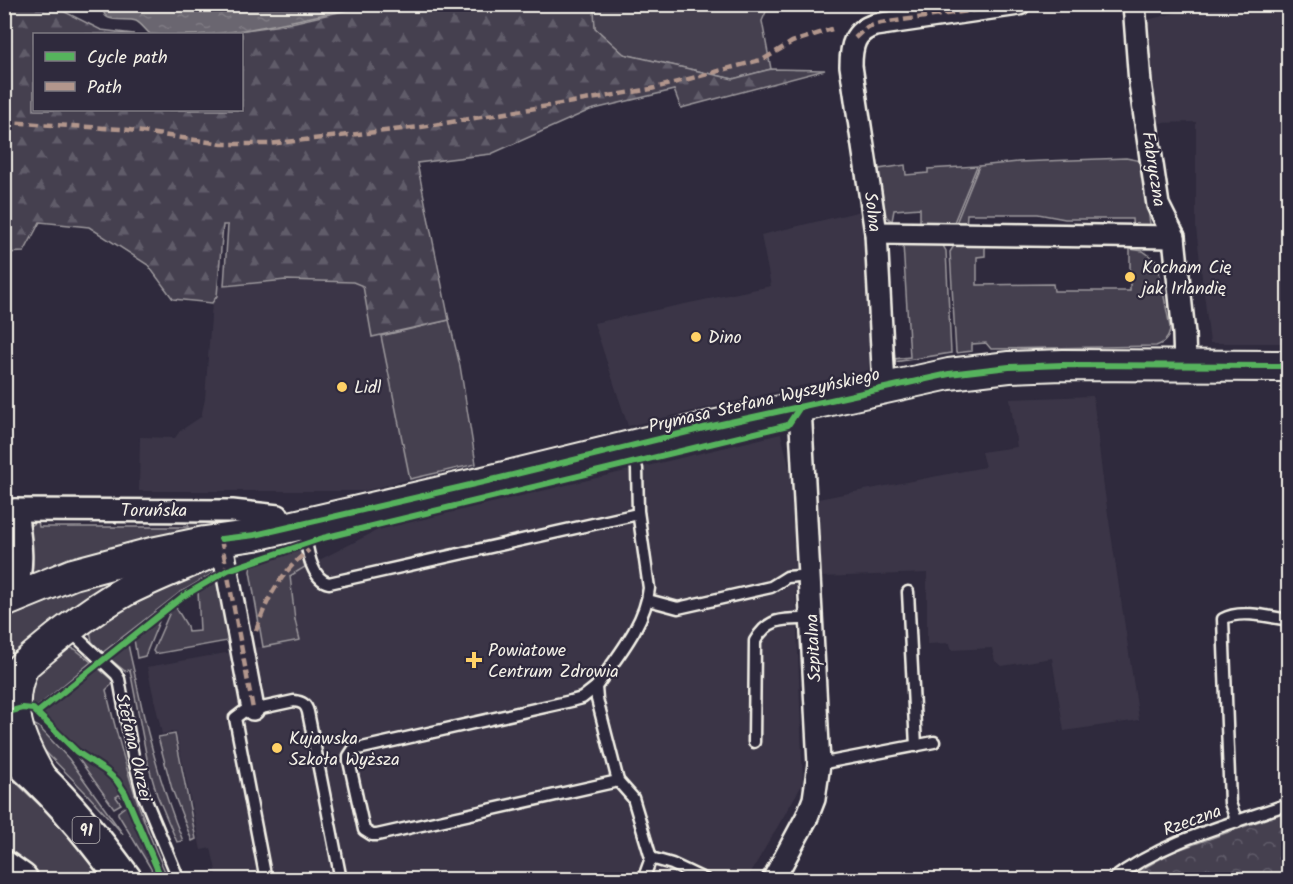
<svg xmlns="http://www.w3.org/2000/svg" width="1293" height="884" font-family="Kalam,sans-serif">
<defs>
<pattern id="forest-firs" width="22" height="20" patternUnits="userSpaceOnUse" patternTransform="scale(1.5)"><rect width="22" height="20" fill="#454050"/><path d="M5 1l3.5 6h-7zM16 11l3.5 6h-7z" fill="#605c69"/></pattern>
<pattern id="park-crowns" width="20" height="18" patternUnits="userSpaceOnUse" patternTransform="scale(1.5)"><rect width="20" height="18" fill="#454050"/><path d="M2 6a3 3 0 1 1 6 0M12 15a3 3 0 1 1 6 0" fill="none" stroke="#605c69"/></pattern>
<pattern id="water-ripples" width="26" height="14" patternUnits="userSpaceOnUse" patternTransform="scale(1.5)"><rect width="26" height="14" fill="#6a6670"/><path d="M2 4q2-2 4 0t4 0M15 11q2-2 4 0t4 0" fill="none" stroke="#807c84"/></pattern>
</defs>
<rect width="100%" height="100%" fill="#2f2a3d"/>
<filter id="ink" filterUnits="userSpaceOnUse"><feTurbulence type="fractalNoise" baseFrequency=".0167" numOctaves="2"/><feDisplacementMap in="SourceGraphic" scale="12" xChannelSelector="R" yChannelSelector="G"/><feConvolveMatrix kernelMatrix="1 2 1 2 8 2 1 2 1" color-interpolation-filters="sRGB"/></filter>
<g filter="url(#ink)">
<!-- built -->
<g fill="#3b3647">
<polygon points="1208,5 1288,5 1288,343 1210,343 1196,228 1196,122 1153,123 1148,85 1147,20"/>
<polygon points="861,211 866,279 869,370 628,426 594,323 771,286 761,235"/>
<polygon points="286,280 353,282 363,286 372,337 381,336 410,479 364,491 139,491 140,437 175,438 180,431 201,417 205,399 212,303 217,296 218,287"/>
<polygon points="1093,396 1103,481 1139,720 1064,731 1052,658 1002,666 995,661 992,648 951,650 950,643 927,644 927,573 821,577 818,499 985,467 981,452 1017,447 1010,399"/>
<polygon points="781,434 791,474 803,783 747,879 689,879 674,872 669,880 218,879 211,848 201,850 176,731 162,734 147,667 299,640 295,620 290,575 378,530"/>
</g>
<!-- grass -->
<g fill="#454050" stroke="#9c989c" stroke-width="1.5">
<polygon points="611,4 769,5 762,21 771,69 733,79 623,54 595,28 593,10"/>
<polygon points="1126,158 1141,161 1150,224 1146,228 1133,233 1132,219 1065,219 1038,214 967,214 966,228 954,228 979,166 1018,162"/>
<polygon points="905,165 906,175 928,173 928,169 977,166 952,227 920,227 920,208 894,210 892,221 882,213 879,169"/>
<polygon points="903,244 942,244 946,251 951,353 894,362 894,359 910,357"/>
<path d="M955 244H985V256L977 257V285L1053 284 1054 291H1130V249L1143 251 1157 261 1170 327C1170 337 1165 343 1156 346L991 349 986 343 972 344V351L956 353 950 252Z"/>
<polygon points="449,320 460,366 476,464 410,479 381,336"/>
<polygon points="189,517 240,520 236,526 29,574 25,531 29,526 38,521 39,527 188,527"/>
<polygon points="300,550 305,567 290,576 295,620 300,640 263,647 250,571 251,566"/>
<polygon points="135,565 5,667 5,619 24,611 48,596"/>
<polygon points="211,566 217,571 179,593 102,653 92,642 90,630 97,621"/>
<polygon points="222,577 233,640 155,654 153,651 170,612 175,606 187,626 188,632 200,631 198,590"/>
<polygon points="160,619 145,656 137,658 134,639"/>
<path d="M128 644C131 660 135 674 138 690 149 742 163 792 183 841L177 842 157 795 148 764 130 670 125 671 110 659Z"/>
<polygon points="66,647 75,649 91,662 37,707 28,704 24,699 38,670"/>
<path d="M98 668 113 681 112 684 106 690C122 756 138 812 166 874L163 875 124 785 108 769 79 751 43 713Z"/>
<polygon points="33,724 39,727 69,759 123,834 87,794 35,741"/>
<polygon points="175,734 196,839 192,841 172,789 158,737"/>
<path d="M75 754C96 768 115 776 126 801L119 795 116 797 121 804 114 808Z"/>
<polygon points="4,771 56,821 103,879 41,879 5,855"/>
<polygon points="127,805 158,876 156,877 118,814 118,812"/>
</g>
<!-- forest -->
<polygon fill="url(#forest-firs)" stroke="#9c989c" stroke-width="1.5" points="374,4 611,5 594,10 595,28 624,54 733,79 771,69 825,70 681,108 674,90 590,110 491,154 417,163 449,320 372,337 363,286 353,282 286,280 224,286 228,225 223,225 217,296 212,303 173,299 148,265 89,227 40,222 24,252 5,253 4,5 51,5 101,30 134,34 34,34 34,110 242,110 242,34 215,34 282,25"/>
<!-- park -->
<polygon fill="url(#park-crowns)" stroke="#9c989c" stroke-width="1.5" points="1288,811 1288,879 1125,879 1172,852"/>
<!-- water -->
<path fill="url(#water-ripples)" stroke="#a19ea0" stroke-width="1.5" d="M104 5V4L364 5C299 20 217 41 150 34 146 31 141 23 136 21 126 17 99 26 104 5Z"/>
<g fill="none" stroke-linecap="round" stroke-linejoin="round">
<defs>
<g id="lane">
<path d="M631 447 637 469 638 511 649 588C646 623 616 658 596 687L597 699 618 781 633 798 651 858 643 880"/>
<path d="M303 526C307 543 309 579 329 583L638 514"/>
<polyline points="908,592 916,746"/>
<polyline points="648,600 678,608 771,587 787,577 810,575"/>
<polyline points="70,631 116,674 119,679 133,756 142,791 179,880"/>
<polyline points="596,687 582,698 571,701 353,750 349,756 349,761 364,830 372,835 377,835 618,781"/>
<path d="M754 742 755 641C769 616 786 619 811 619"/>
<polyline points="819,764 934,742"/>
<path d="M1237 822 1230 803 1223 619C1239 609 1271 617 1288 620"/>
<polyline points="651,858 672,864 706,880"/>
<path d="M266 880 235 718 243 712 294 701C302 702 306 704 308 712L341 880"/>
<path d="M1112 880C1164 840 1228 825 1288 804"/>
</g>
<g id="street">
<polyline points="1134,4 1140,83 1158,205 1174,237 1184,334 1185,366"/>
<polyline points="876,233 1174,237"/>
<path d="M884 387 876 233 851 66C851 46 854 31 875 25L1019 4"/>
<polyline points="4,510 232,511 278,516 283,527"/>
<polyline points="221,539 253,709"/>
<path d="M4 601C8 598 12 594 14 590 26 571 19 532 16 510"/>
<polyline points="773,880 807,817 814,799 819,764 800,407"/>
</g>
<g id="secondary">
<polyline points="4,602 73,574 152,553 205,542 255,535 496,479 712,426 949,374 1009,367 1063,365 1288,366"/>
<path d="M24 665C4 707 19 740 41 778"/>
<path d="M4 683C42 649 82 615 127 590 153 577 181 566 208 554"/>
</g>
<g id="primary">
<path d="M4 747C51 785 89 831 125 880"/>
<polyline points="4,868 21,880"/>
</g>
</defs>
<!-- lane casing -->
<use href="#lane" stroke="#f4f1e8" stroke-width="15"/>
<!-- street casing -->
<use href="#street" stroke="#f4f1e8" stroke-width="26"/>
<!-- secondary casing -->
<use href="#secondary" stroke="#f4f1e8" stroke-width="34"/>
<!-- primary casing -->
<use href="#primary" stroke="#f4f1e8" stroke-width="38"/>
<!-- lane -->
<use href="#lane" stroke="#2f2a3d" stroke-width="10"/>
<!-- street -->
<use href="#street" stroke="#2f2a3d" stroke-width="21"/>
<!-- secondary -->
<use href="#secondary" stroke="#2f2a3d" stroke-width="30"/>
<!-- primary -->
<use href="#primary" stroke="#2f2a3d" stroke-width="33"/>
<!-- quiet -->
<g stroke="#b2968c" stroke-width="4.5" stroke-dasharray="9 4.5" stroke-linecap="butt">
<polyline points="855,38 867,27 881,23 1019,4"/>
<polyline points="4,122 122,129 222,144 269,144 421,127 651,89 764,59 792,42 832,29"/>
<polyline points="221,539 253,709"/>
<path d="M256 631C267 598 281 572 309 550"/>
</g>
<defs>
<g id="cycleway">
<polyline points="221,539 255,535 496,479 712,426 949,374 1009,367 1063,365 1288,366"/>
<polyline points="38,712 182,597 228,570 323,538 788,425 800,407"/>
<polyline points="4,713 23,708 33,709 77,752 106,771 117,781 125,793 162,880"/>
</g>
</defs>
<!-- cycleway casing -->
<use href="#cycleway" stroke="#2f2a3d" stroke-width="10"/>
<!-- cycleway -->
<use href="#cycleway" stroke="#56b35d" stroke-width="6"/>
</g>
</g>
<!-- markers -->
<g fill="#ffd166" stroke="#2f2a3d" stroke-width="2">
<circle cx="1130" cy="277" r="6"/>
<circle cx="696" cy="337" r="6"/>
<circle cx="342" cy="387" r="6"/>
<path d="M471 651h6v6h6v6h-6v6h-6v-6h-6v-6h6z"/>
<circle cx="277" cy="748" r="6"/>
</g>
<g text-anchor="middle" stroke-width="4.5" stroke-linejoin="round" paint-order="stroke">
<!-- shield labels -->
<rect fill="#2f2a3d" stroke="#b9b5b5" stroke-width="1.5" x="72.5" y="817" width="27" height="26" rx="4.5"/>
<g font-size="16" font-weight="bold" fill="#f4f1e8">
<text x="86" y="836">91</text>
</g>
<!-- street labels -->
<g font-size="18" fill="#f4f1e8" stroke="#2f2a3d">
<text transform="translate(1154 169) rotate(81)" y="6">Fabryczna</text>
<text transform="translate(873 212) rotate(83)" y="6">Solna</text>
<text transform="translate(764 400) rotate(-13)" y="6">Prymasa Stefana Wyszyńskiego</text>
<text x="154" y="516">Toruńska</text>
<text transform="translate(813 648) rotate(-93)" y="6">Szpitalna</text>
<text transform="translate(134 747) rotate(77)" y="6">Stefana Okrzei</text>
<text transform="translate(1192 820) rotate(-20)" y="6">Rzeczna</text>
</g>
<!-- poi labels -->
<g font-size="18" fill="#f4f1e8" stroke="#2f2a3d" text-anchor="start">
<text x="1142" y="273">Kocham Cię<tspan x="1142" dy="21">jak Irlandię</tspan></text>
<text x="708" y="343">Dino</text>
<text x="354" y="393">Lidl</text>
<text x="488" y="656">Powiatowe<tspan x="488" dy="21">Centrum Zdrowia</tspan></text>
<text x="289" y="744">Kujawska<tspan x="289" dy="21">Szkoła Wyższa</tspan></text>
</g>
</g>
<!-- margin -->
<rect width="1293" height="884" fill="none" stroke="#2f2a3d" stroke-width="24"/>
<rect x="12" y="12" width="1269" height="860" fill="none" stroke="#f4f1e8" stroke-width="2" filter="url(#ink)"/>
<!-- legend -->
<rect x="33" y="33" width="210" height="78" fill="#2f2a3d" stroke="#7e7a81" stroke-width="1.5"/>
<rect x="45" y="52" width="30" height="9" fill="#56b35d" stroke="#7e7a81" stroke-width="1.5"/>
<text x="87" y="63" font-size="18" fill="#f4f1e8">Cycle path</text>
<rect x="45" y="82" width="30" height="9" fill="#b2968c" stroke="#7e7a81" stroke-width="1.5"/>
<text x="87" y="93" font-size="18" fill="#f4f1e8">Path</text>
</svg>
